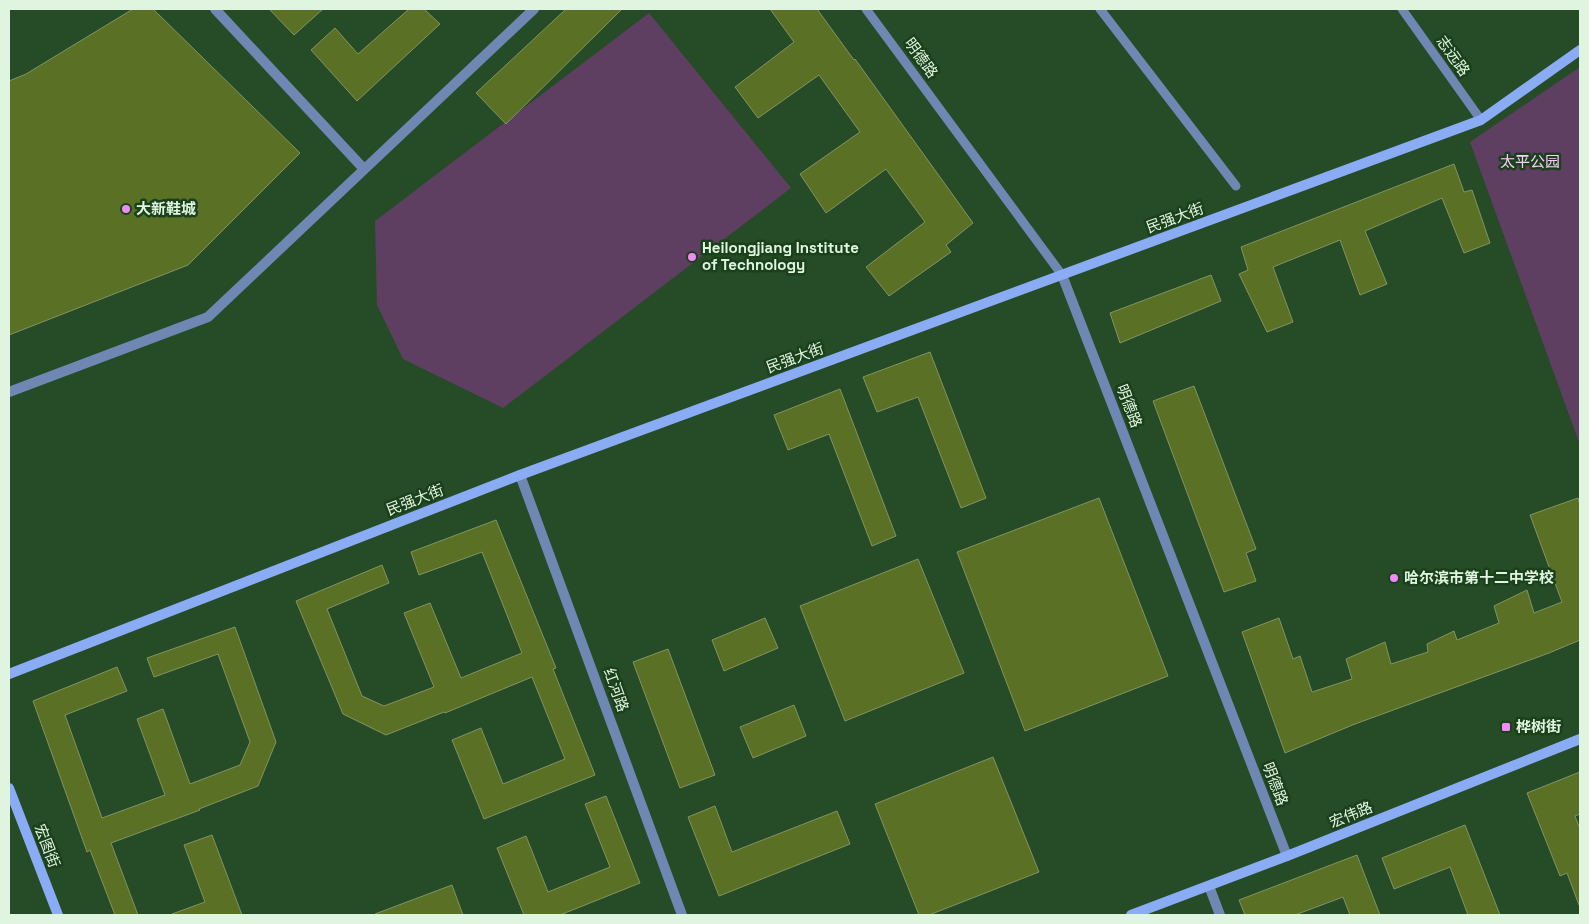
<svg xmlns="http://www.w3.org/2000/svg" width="1589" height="924" font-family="'Space Grotesk','Noto Sans SC',sans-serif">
<rect width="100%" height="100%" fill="#264b27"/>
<!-- green -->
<g fill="#5f3f61">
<polygon points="649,13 791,188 503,408 403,359 377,305 375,221"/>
<polygon points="1580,67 1580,445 1470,142"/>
</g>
<!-- building -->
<g fill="#5a7125" stroke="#829462">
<polygon points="133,9 153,9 300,153 188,265 9,335 9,81 26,74"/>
<polygon points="269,9 323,9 294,35"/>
<polygon points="409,9 424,9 440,24 357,101 311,50 335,28 358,54"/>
<polygon points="566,9 622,9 506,124 476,93"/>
<polygon points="770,9 817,9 854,60 855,59 973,223 946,245 951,252 889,296 866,267 925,222 886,169 826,213 800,174 860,132 819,75 758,118 735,87 794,42"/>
<polygon points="1454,164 1464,192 1472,190 1490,243 1464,253 1442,198 1365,231 1387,284 1360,295 1340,240 1273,267 1293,322 1267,332 1239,274 1248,270 1241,247"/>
<polygon points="1211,275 1221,301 1120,343 1110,313"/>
<polygon points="930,352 986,498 961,508 918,397 877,412 863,377"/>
<polygon points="1194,386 1256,549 1246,553 1256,581 1224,592 1153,401"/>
<polygon points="840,389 896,536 872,546 829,434 788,450 774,415"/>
<polygon points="1099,498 1168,676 1025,731 957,552"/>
<polygon points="1578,498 1580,505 1580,640 1549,653 1355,724 1285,753 1242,632 1279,618 1293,659 1300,656 1312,692 1352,679 1346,659 1385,642 1391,664 1428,652 1427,644 1454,631 1457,640 1499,623 1494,606 1527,590 1534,613 1562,602 1530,515"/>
<polygon points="496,520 556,668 553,669 595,775 484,819 452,740 481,728 503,784 565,759 532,677 445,713 444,712 386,735 343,714 296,601 382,565 389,583 327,609 362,696 384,706 434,687 404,613 430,603 461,678 522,653 482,552 419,575 411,552"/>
<polygon points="918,559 964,673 845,721 800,606"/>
<polygon points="765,618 778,648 724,671 712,640"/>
<polygon points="235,627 276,742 258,786 199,809 200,810 111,843 138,915 115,915 90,850 87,852 33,701 117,667 127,691 65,715 102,818 165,795 137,719 163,709 190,784 240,765 250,742 218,654 154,677 147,658"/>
<polygon points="668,649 715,775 680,788 633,662"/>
<polygon points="794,705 806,736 753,758 740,727"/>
<polygon points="993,757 1039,872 929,915 919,915 875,804"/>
<polygon points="1580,772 1580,814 1575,816 1580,829 1580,905 1579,905 1567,873 1560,876 1527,793"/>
<polygon points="606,796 640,883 560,915 524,915 497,848 526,836 548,892 610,867 585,804"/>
<polygon points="715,806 732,852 837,811 850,844 719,896 688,817"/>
<polygon points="1465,825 1500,915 1468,915 1450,867 1394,889 1382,858"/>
<polygon points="212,835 242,915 173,915 172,914 205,902 184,845"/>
<polygon points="1357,855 1380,915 1350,915 1343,897 1295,915 1245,915 1239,900"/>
<polygon points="452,885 463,915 375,915 375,914"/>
</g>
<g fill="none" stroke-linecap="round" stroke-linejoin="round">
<!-- lane -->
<g stroke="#7087b4" stroke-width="9">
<polyline points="866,9 1062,275"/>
<polyline points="1100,9 1236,186"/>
<polyline points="1402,9 1481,120"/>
</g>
<!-- street -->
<g stroke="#7087b4" stroke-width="10">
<polyline points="215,9 364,169"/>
<polyline points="1062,275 1287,856"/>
<polyline points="9,392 208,317 534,9"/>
<polyline points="520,475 682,915"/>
<polyline points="1209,886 1220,915"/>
</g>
<!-- secondary -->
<g stroke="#8aacf5" stroke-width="10">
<polyline points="9,674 520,475 1481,120 1580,50"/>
<polyline points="9,788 58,915"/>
<polyline points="1131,915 1287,856 1580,739"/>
</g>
</g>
<!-- markers -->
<g fill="#ef8bf7" stroke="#1b401c" stroke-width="2">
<circle cx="126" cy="209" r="5"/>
<circle cx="692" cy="257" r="5"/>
<circle cx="1394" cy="578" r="5"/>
<rect x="1501" y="722" width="10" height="10" rx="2.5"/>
</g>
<g text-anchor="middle" stroke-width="5" stroke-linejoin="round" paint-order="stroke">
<!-- street labels -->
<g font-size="15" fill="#e0f5df" stroke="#1b401c">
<text transform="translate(1453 56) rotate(55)" y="5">志远路</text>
<text transform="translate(921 58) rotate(54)" y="5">明德路</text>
<text transform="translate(1175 218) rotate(-20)" y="5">民强大街</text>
<text transform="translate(795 358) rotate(-20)" y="5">民强大街</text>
<text transform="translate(1129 406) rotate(69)" y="5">明德路</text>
<text transform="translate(415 500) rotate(-21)" y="5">民强大街</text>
<text transform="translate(616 690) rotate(70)" y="5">红河路</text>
<text transform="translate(1275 784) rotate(69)" y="5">明德路</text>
<text transform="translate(1351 815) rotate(-22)" y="5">宏伟路</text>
<text transform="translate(47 846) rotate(69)" y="5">宏图街</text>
</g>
<!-- park labels -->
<g font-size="15" fill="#fbcdfd" stroke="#1b401c">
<text x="1530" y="167">太平公园</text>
</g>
<!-- poi labels -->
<g font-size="15" font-weight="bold" fill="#e0f5df" stroke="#1b401c" text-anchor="start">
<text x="136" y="214">大新鞋城</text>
<text x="702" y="253">Heilongjiang Institute<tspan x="702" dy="17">of Technology</tspan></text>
<text x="1404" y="583">哈尔滨市第十二中学校</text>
<text x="1516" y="732">桦树街</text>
</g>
</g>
<!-- border -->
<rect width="1589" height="924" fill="none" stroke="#e0f5df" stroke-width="20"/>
</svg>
